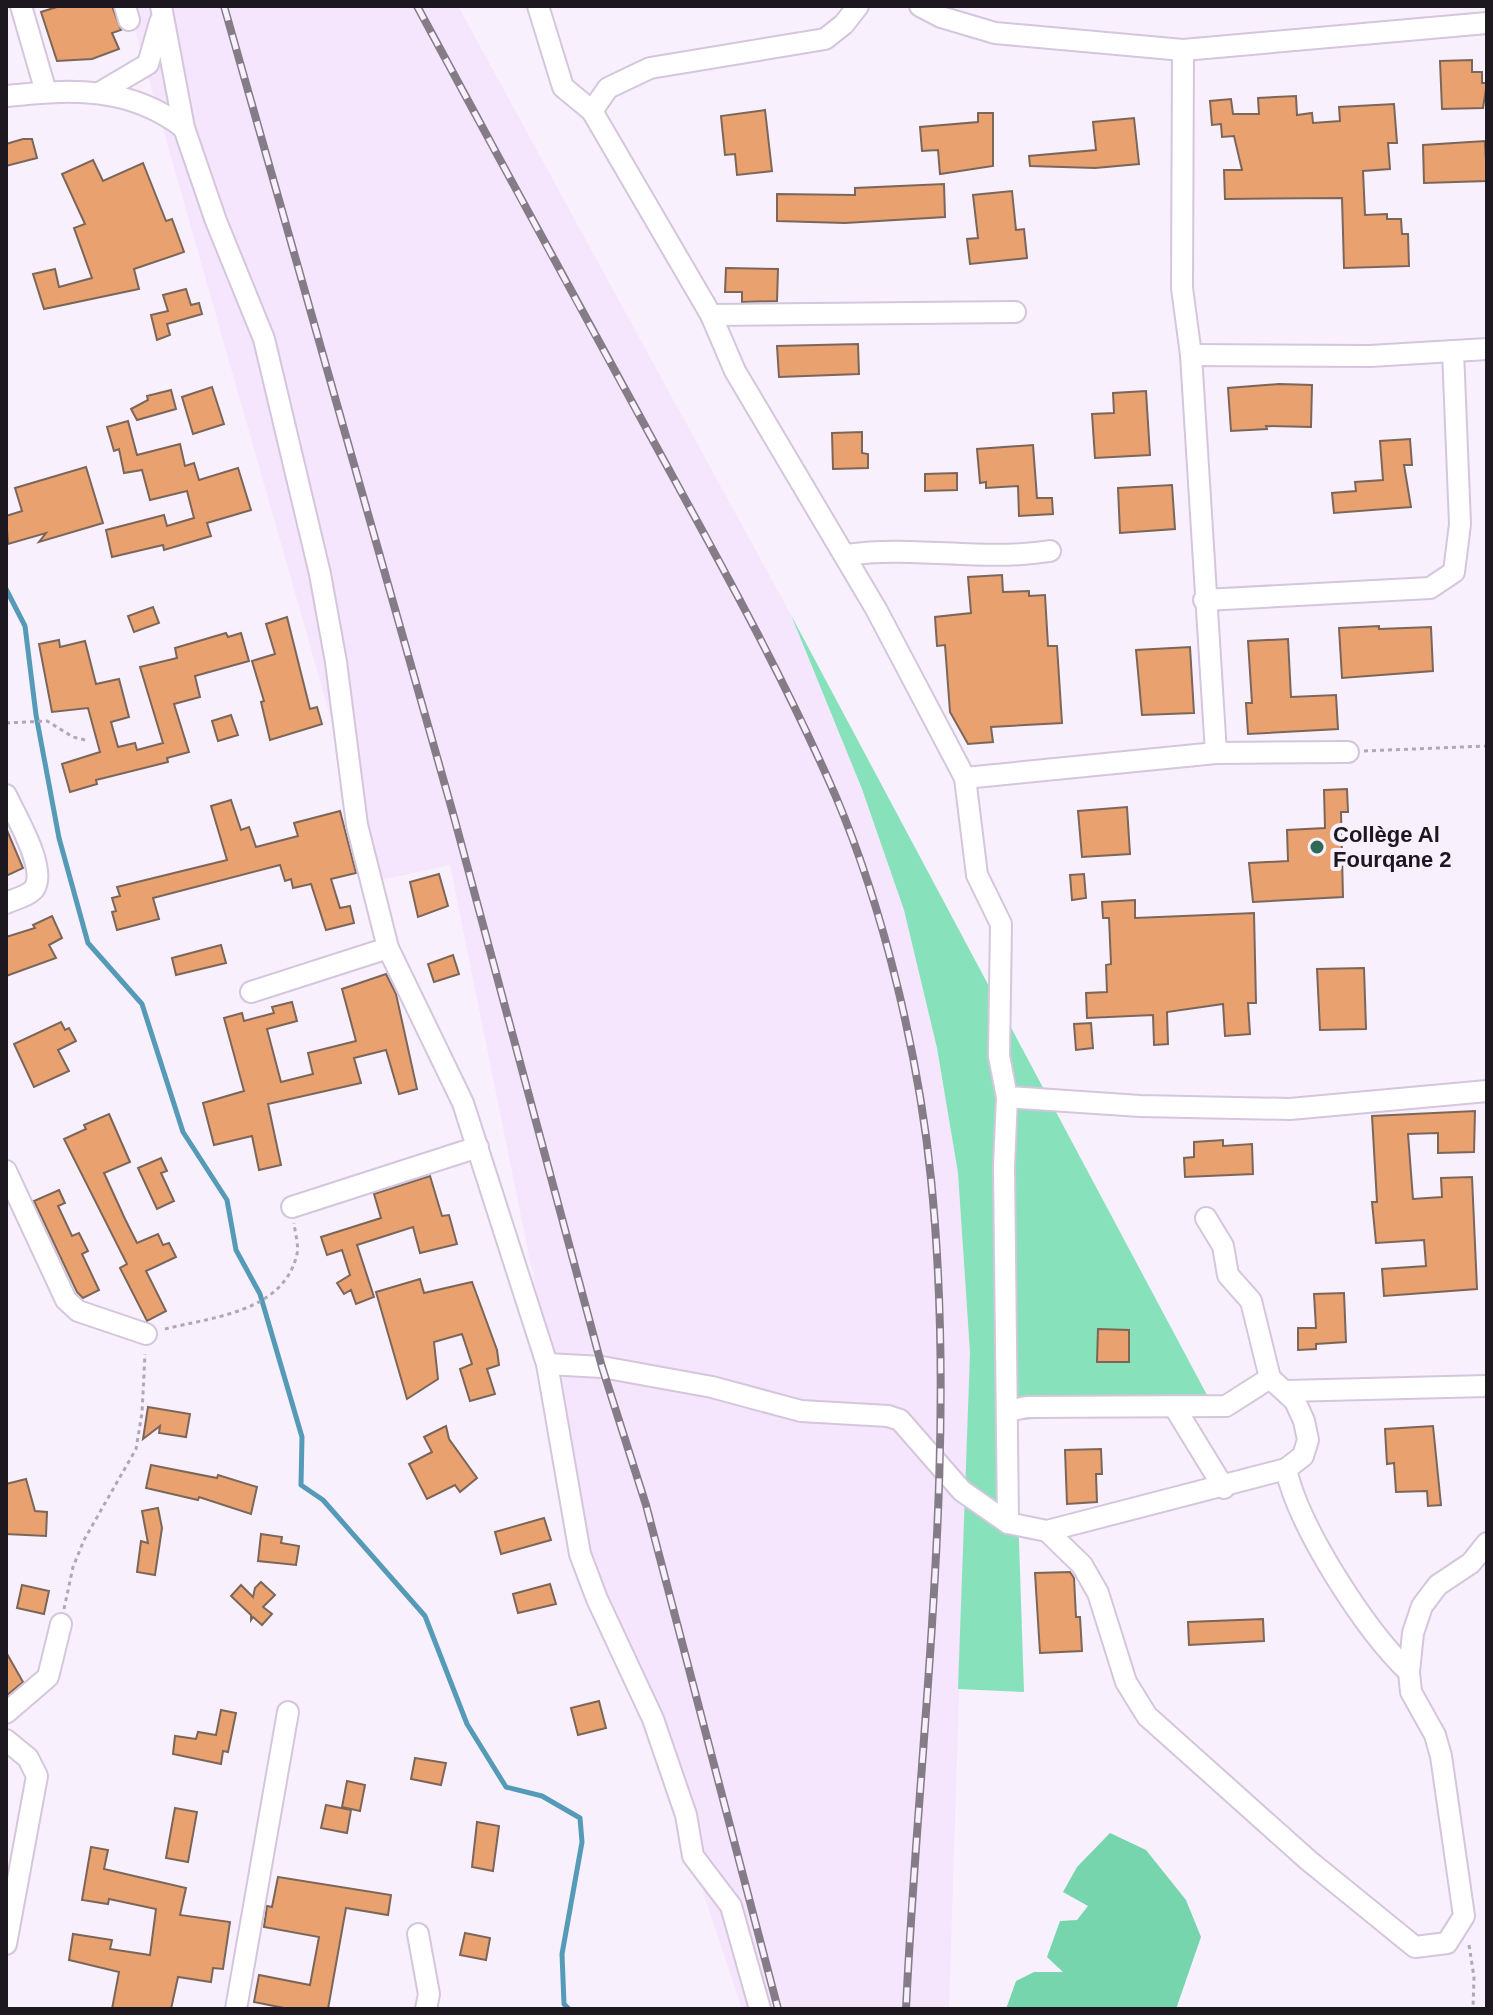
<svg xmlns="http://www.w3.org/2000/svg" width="1493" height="2015" font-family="Arial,sans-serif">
<rect width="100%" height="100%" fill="#f9f0fe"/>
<!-- built -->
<polygon fill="#f5e5fd" points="128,6 458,6 791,615 862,789 904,910 937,1048 958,1173 970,1353 949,2009 742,2009 587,1543 450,865 377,881"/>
<!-- green -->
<polygon fill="#87e1ba" points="791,615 1215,1410 1015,1420 1024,1692 958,1689 970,1353 958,1173 937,1048 904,910 862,789"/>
<!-- forest -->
<polygon fill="#76d5ad" points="1110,1833 1146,1850 1186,1900 1201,1937 1176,2009 1006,2009 1016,1981 1034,1972 1063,1972 1047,1957 1060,1921 1077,1920 1088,1906 1063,1892 1077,1867"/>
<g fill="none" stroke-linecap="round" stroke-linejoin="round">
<!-- stream -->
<polyline stroke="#559bb7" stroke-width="5" points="6,589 25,626 36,715 59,838 88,943 142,1004 183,1132 227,1200 236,1250 260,1294 302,1437 301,1485 323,1500 425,1616 467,1724 506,1787 542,1796 580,1818 582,1842 562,1954 564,2004 569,2009"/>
</g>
<!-- building -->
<g fill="#e9a16f" stroke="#7b6659" stroke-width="2">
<polygon points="60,6 112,6 121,30 112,33 119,49 92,59 57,61 41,12"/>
<polygon points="1472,60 1472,72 1482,72 1482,83 1487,83 1483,108 1442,109 1440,61"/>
<polygon points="1296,96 1297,115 1312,113 1313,123 1340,121 1339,107 1394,104 1397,143 1388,143 1390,169 1363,171 1365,215 1387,214 1387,219 1401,219 1402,234 1408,234 1409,266 1344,268 1342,198 1225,199 1224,170 1242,170 1234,136 1222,137 1221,124 1212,125 1210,101 1231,99 1233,114 1259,114 1258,98"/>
<polygon points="765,110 772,171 737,175 735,154 725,155 721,116"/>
<polygon points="978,113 993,113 993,166 940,174 938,150 922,151 920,127 978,122"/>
<polygon points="1134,118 1139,164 1095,168 1030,166 1029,156 1096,150 1093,122"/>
<polygon points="23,139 32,139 37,158 6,166 6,144"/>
<polygon points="1485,141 1487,181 1424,183 1423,145"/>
<polygon points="93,160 103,181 143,163 166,221 172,219 184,252 134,269 139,289 44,309 33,274 55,269 59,287 92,278 74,228 85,224 62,174"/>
<polygon points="944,184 945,217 845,223 777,221 777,194 855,195 855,188"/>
<polygon points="1012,191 1016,230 1024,229 1027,258 970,264 967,239 978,238 973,195"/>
<polygon points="726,268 778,269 777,301 742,302 742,292 725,292"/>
<polygon points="186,289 191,305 199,303 202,314 167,324 170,335 157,340 151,315 168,311 163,295"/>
<polygon points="858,344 859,374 779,377 777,346"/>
<polygon points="1279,384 1312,385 1311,427 1266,426 1267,429 1231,431 1228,388"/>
<polygon points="212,387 224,424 193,434 182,397"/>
<polygon points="171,390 176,409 137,420 131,409 148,400 147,396"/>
<polygon points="1146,391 1150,455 1095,458 1092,414 1114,413 1113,393"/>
<polygon points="128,421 137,455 180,444 185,466 194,463 199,480 238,468 251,510 207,523 211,536 164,550 163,545 112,557 106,530 164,515 167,526 194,518 187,491 150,500 142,470 124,473 119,449 114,451 107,427"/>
<polygon points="862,432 862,453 868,454 868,468 833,469 832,433"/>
<polygon points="1410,439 1412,465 1404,465 1411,507 1334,513 1332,493 1356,491 1355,482 1383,480 1380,441"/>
<polygon points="1033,445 1037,498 1052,498 1053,514 1019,516 1018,486 986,488 986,482 980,483 977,449"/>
<polygon points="86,467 103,523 39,542 46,533 8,544 6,516 22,511 15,488"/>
<polygon points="957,473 957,490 925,491 925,474"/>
<polygon points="1172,485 1175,529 1120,533 1118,488"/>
<polygon points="1002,575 1003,592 1029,591 1029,596 1045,595 1048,646 1057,646 1062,723 991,727 993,742 968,744 950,712 945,645 937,646 935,617 971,613 968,577"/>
<polygon points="153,607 159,623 134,632 128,616"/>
<polygon points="287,617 310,709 317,707 322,724 270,740 261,702 264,701 252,661 275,654 266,624"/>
<polygon points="1379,626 1379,629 1431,627 1433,671 1342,678 1339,628"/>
<polygon points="226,633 228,637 241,633 249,661 195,676 200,697 174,704 189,752 167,758 168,762 96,780 97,784 70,792 62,764 100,752 88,708 52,712 39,644 59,640 60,647 85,641 96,684 119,679 129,717 111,722 118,747 135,743 137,750 163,743 140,667 177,658 175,648"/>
<polygon points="1288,639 1291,697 1336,695 1338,729 1248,734 1246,703 1252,703 1248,641"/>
<polygon points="1190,647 1194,713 1142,715 1136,650"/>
<polygon points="231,715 238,735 218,741 212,721"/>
<polygon points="1347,789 1348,812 1341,812 1343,897 1253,902 1249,863 1288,861 1287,830 1325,828 1324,790"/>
<polygon points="231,800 241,830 249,827 256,847 298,836 294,823 340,811 356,873 331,879 340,908 350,906 354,923 326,930 311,884 293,888 291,879 285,881 280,865 153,898 159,919 117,930 112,912 116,911 112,898 120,896 117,887 227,860 211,806"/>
<polygon points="1127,807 1130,854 1082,857 1078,811"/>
<polygon points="6,828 23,868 6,876"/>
<polygon points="439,874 448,906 418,917 410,882"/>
<polygon points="1084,874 1086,898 1072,900 1070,875"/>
<polygon points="1135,900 1135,918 1254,913 1256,1003 1248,1003 1250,1034 1225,1036 1223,1004 1167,1012 1168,1044 1154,1045 1153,1015 1087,1018 1086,993 1107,992 1106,965 1111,964 1109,918 1103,918 1102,902"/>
<polygon points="52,916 62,938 49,945 56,958 6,976 6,937 35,928 33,925"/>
<polygon points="221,945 226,963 176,975 172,958"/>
<polygon points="453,955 459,974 434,982 428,964"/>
<polygon points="1364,968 1366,1029 1320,1030 1317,969"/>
<polygon points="386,974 396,994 417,1089 399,1094 386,1050 354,1058 361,1083 268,1104 281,1165 259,1170 252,1136 214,1145 203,1103 244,1091 224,1018 242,1013 244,1021 274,1013 272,1007 292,1002 297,1021 267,1029 281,1082 313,1074 308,1053 356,1041 342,989"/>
<polygon points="61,1022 65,1030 69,1028 76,1041 58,1050 69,1071 34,1087 14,1044"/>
<polygon points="1091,1023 1093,1048 1076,1050 1074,1024"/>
<polygon points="1475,1111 1474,1152 1438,1153 1438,1133 1408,1134 1413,1199 1442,1197 1441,1178 1472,1177 1477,1289 1384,1296 1382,1269 1426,1266 1424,1240 1376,1243 1372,1202 1377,1202 1372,1116"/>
<polygon points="109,1114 130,1162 104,1173 125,1219 137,1243 158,1234 163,1245 169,1243 176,1257 146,1271 166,1311 147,1321 120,1268 127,1264 64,1139 86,1129 84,1125"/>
<polygon points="1223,1140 1223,1146 1252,1144 1253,1174 1185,1177 1184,1158 1194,1157 1194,1142"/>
<polygon points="161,1158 167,1171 161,1173 174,1201 157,1209 138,1168"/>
<polygon points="430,1176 442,1216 449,1215 457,1244 420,1253 413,1227 357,1245 374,1297 356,1304 351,1290 344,1294 337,1283 350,1275 342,1250 327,1255 321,1237 381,1218 374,1194"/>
<polygon points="59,1190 65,1203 58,1206 72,1236 79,1233 88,1251 82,1254 99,1290 83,1298 77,1292 34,1201"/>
<polygon points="420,1279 424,1293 472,1282 497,1350 499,1365 487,1369 495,1394 470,1401 460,1369 472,1364 462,1334 434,1342 438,1379 407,1399 376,1292"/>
<polygon points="1344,1293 1346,1342 1316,1344 1316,1349 1298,1350 1298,1328 1316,1328 1314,1294"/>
<polygon points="1098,1329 1129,1330 1129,1362 1097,1362"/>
<polygon points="148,1407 190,1414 186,1437 159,1433 160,1426 143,1439"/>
<polygon points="446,1426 449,1439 477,1478 460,1492 455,1485 427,1499 409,1464 432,1452 424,1437"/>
<polygon points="1433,1426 1441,1505 1428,1506 1427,1491 1396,1492 1394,1463 1387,1464 1385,1429"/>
<polygon points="1101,1449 1102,1474 1096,1474 1097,1502 1067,1504 1065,1450"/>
<polygon points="151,1465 217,1478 218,1475 257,1487 251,1514 199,1497 198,1500 146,1488"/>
<polygon points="26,1479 35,1511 47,1512 46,1536 6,1534 6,1484"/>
<polygon points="158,1508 162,1528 155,1575 137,1572 141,1541 148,1543 142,1511"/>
<polygon points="544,1518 551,1540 501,1554 495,1532"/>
<polygon points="261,1534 282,1537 281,1543 299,1546 296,1565 258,1561"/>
<polygon points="1070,1572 1074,1578 1076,1617 1080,1617 1082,1651 1040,1653 1035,1573"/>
<polygon points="261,1582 275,1595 263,1607 272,1614 262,1625 253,1617 251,1620 251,1615 231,1596 241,1585 253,1597 255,1588"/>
<polygon points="550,1584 556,1604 518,1613 513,1594"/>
<polygon points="22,1585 49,1591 44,1614 17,1608"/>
<polygon points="1263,1619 1264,1641 1189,1645 1188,1622"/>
<polygon points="6,1652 23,1682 6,1696"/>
<polygon points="599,1701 606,1728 578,1735 571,1708"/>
<polygon points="221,1710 236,1713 228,1752 223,1751 221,1764 173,1754 175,1736 196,1739 198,1732 216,1735"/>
<polygon points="415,1758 446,1763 441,1785 411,1779"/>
<polygon points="347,1781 365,1785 360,1811 342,1807"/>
<polygon points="326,1805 351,1810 347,1833 321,1828"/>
<polygon points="175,1808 197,1812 188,1862 166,1858"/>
<polygon points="477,1822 499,1826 493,1871 472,1867"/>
<polygon points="91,1847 108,1850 104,1869 186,1888 180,1915 230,1922 223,1969 213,1968 211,1982 178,1977 171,2009 112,2009 119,1972 69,1960 73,1934 112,1940 110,1949 150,1955 156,1909 109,1899 108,1904 82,1900"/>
<polygon points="278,1877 391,1895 388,1915 346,1908 328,2009 289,2009 254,2002 259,1975 310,1985 319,1937 264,1927 267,1906 272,1907"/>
<polygon points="465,1933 490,1938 486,1960 460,1955"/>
</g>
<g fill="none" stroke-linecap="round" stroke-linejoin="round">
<defs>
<g id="minor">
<polyline points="21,6 46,92"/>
<polyline points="125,6 129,20"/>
<polyline points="161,6 184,128 216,221 264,339 320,574 336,662 357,825 388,948 463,1103 547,1364 580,1554 597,1599 653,1719 686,1815 693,1856 731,1906 760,2009"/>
<polyline points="538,6 563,87 592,111 711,315 735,371 876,609 965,778 977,875 1001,924 999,1056 1007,1097 1140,1106 1290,1109 1487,1091"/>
<polyline points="920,6 941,17 995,33 1183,50 1487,23"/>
<polyline points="1183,50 1182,288 1191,355 1216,753"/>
<polyline points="99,93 148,64 160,22"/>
<path d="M6 96C73 89 129 86 184 128"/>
<polyline points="592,111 608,88 650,68 825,39 844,24 858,6"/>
<polyline points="711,315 1015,312"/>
<polyline points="1191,355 1370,356 1487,349"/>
<path d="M846 555C913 545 982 562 1050 551"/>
<polyline points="1204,600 1430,588 1454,572 1460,524 1453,351"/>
<polyline points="965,778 1216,753 1348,752"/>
<path d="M6 795C15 815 48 869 34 889 28 896 15 899 6 903"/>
<polyline points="251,992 388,948"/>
<polyline points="1007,1097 1004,1166 1008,1523"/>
<polyline points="6,1171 66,1300 78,1311 146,1334"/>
<polyline points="292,1207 478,1147"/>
<polyline points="547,1364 602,1367 712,1387 801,1411 888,1416 900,1420 962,1491 1008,1523 1047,1531 1286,1469 1303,1456 1308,1440 1304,1421 1295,1401 1270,1378 1251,1301 1228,1275 1223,1246 1206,1218"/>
<polyline points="1286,1391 1487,1386"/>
<polyline points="1175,1408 1224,1488"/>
<polyline points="1008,1411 1027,1407 1226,1406 1270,1378"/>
<path d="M1286 1469C1299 1528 1365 1630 1409 1672"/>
<polyline points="1047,1531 1082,1565 1098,1593 1126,1682 1147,1716 1308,1860 1415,1947 1447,1943 1464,1916 1441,1756 1435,1735 1411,1692 1409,1672 1413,1633 1422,1606 1438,1585 1471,1563 1487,1543"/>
<polyline points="6,1713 48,1677 61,1624"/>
<polyline points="6,1740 28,1758 37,1776 6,1944"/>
<polyline points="418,1934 429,1994 426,2009"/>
<polyline points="236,2009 288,1712"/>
</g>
</defs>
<!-- minor casing -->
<use href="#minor" stroke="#d4c6dc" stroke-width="24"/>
<!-- path -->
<g stroke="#b0a9b5" stroke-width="3" stroke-dasharray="4 4" stroke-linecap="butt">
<polyline points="6,723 47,721 73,737 85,740"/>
<polyline points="1364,751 1487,746"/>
<path d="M165 1329C213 1317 284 1312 297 1254 299 1245 295 1233 294 1223"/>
<polyline points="64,1609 73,1567 84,1540 136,1449 142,1413 145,1354"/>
<polyline points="1469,1945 1474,1977 1473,2009"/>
</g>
<!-- minor -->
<use href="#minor" stroke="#fff" stroke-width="20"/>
<defs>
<g id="rail">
<polyline points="224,6 454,817 602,1367 646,1505 778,2009"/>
<path d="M417 6C496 153 576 300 656 446 719 561 784 677 836 797 884 910 919 1057 931 1179 959 1455 919 1733 906 2009"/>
</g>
</defs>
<!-- rail casing -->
<use href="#rail" stroke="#847d88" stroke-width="8"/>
<!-- rail -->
<use href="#rail" stroke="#f9f0fe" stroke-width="5" stroke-dasharray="15" stroke-linecap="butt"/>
</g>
<!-- markers -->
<circle fill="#2e6a55" stroke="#f9f0fe" stroke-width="3" cx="1317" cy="847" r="8"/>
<g text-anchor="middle" stroke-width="8" stroke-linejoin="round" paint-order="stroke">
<!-- poi labels -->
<g font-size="22" font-weight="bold" fill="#1d1820" stroke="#f9f0fe" text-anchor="start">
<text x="1333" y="842">Collège Al<tspan x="1333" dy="25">Fourqane 2</tspan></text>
</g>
</g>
<!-- border -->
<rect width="1493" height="2015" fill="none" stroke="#1d1820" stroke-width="16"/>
</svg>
